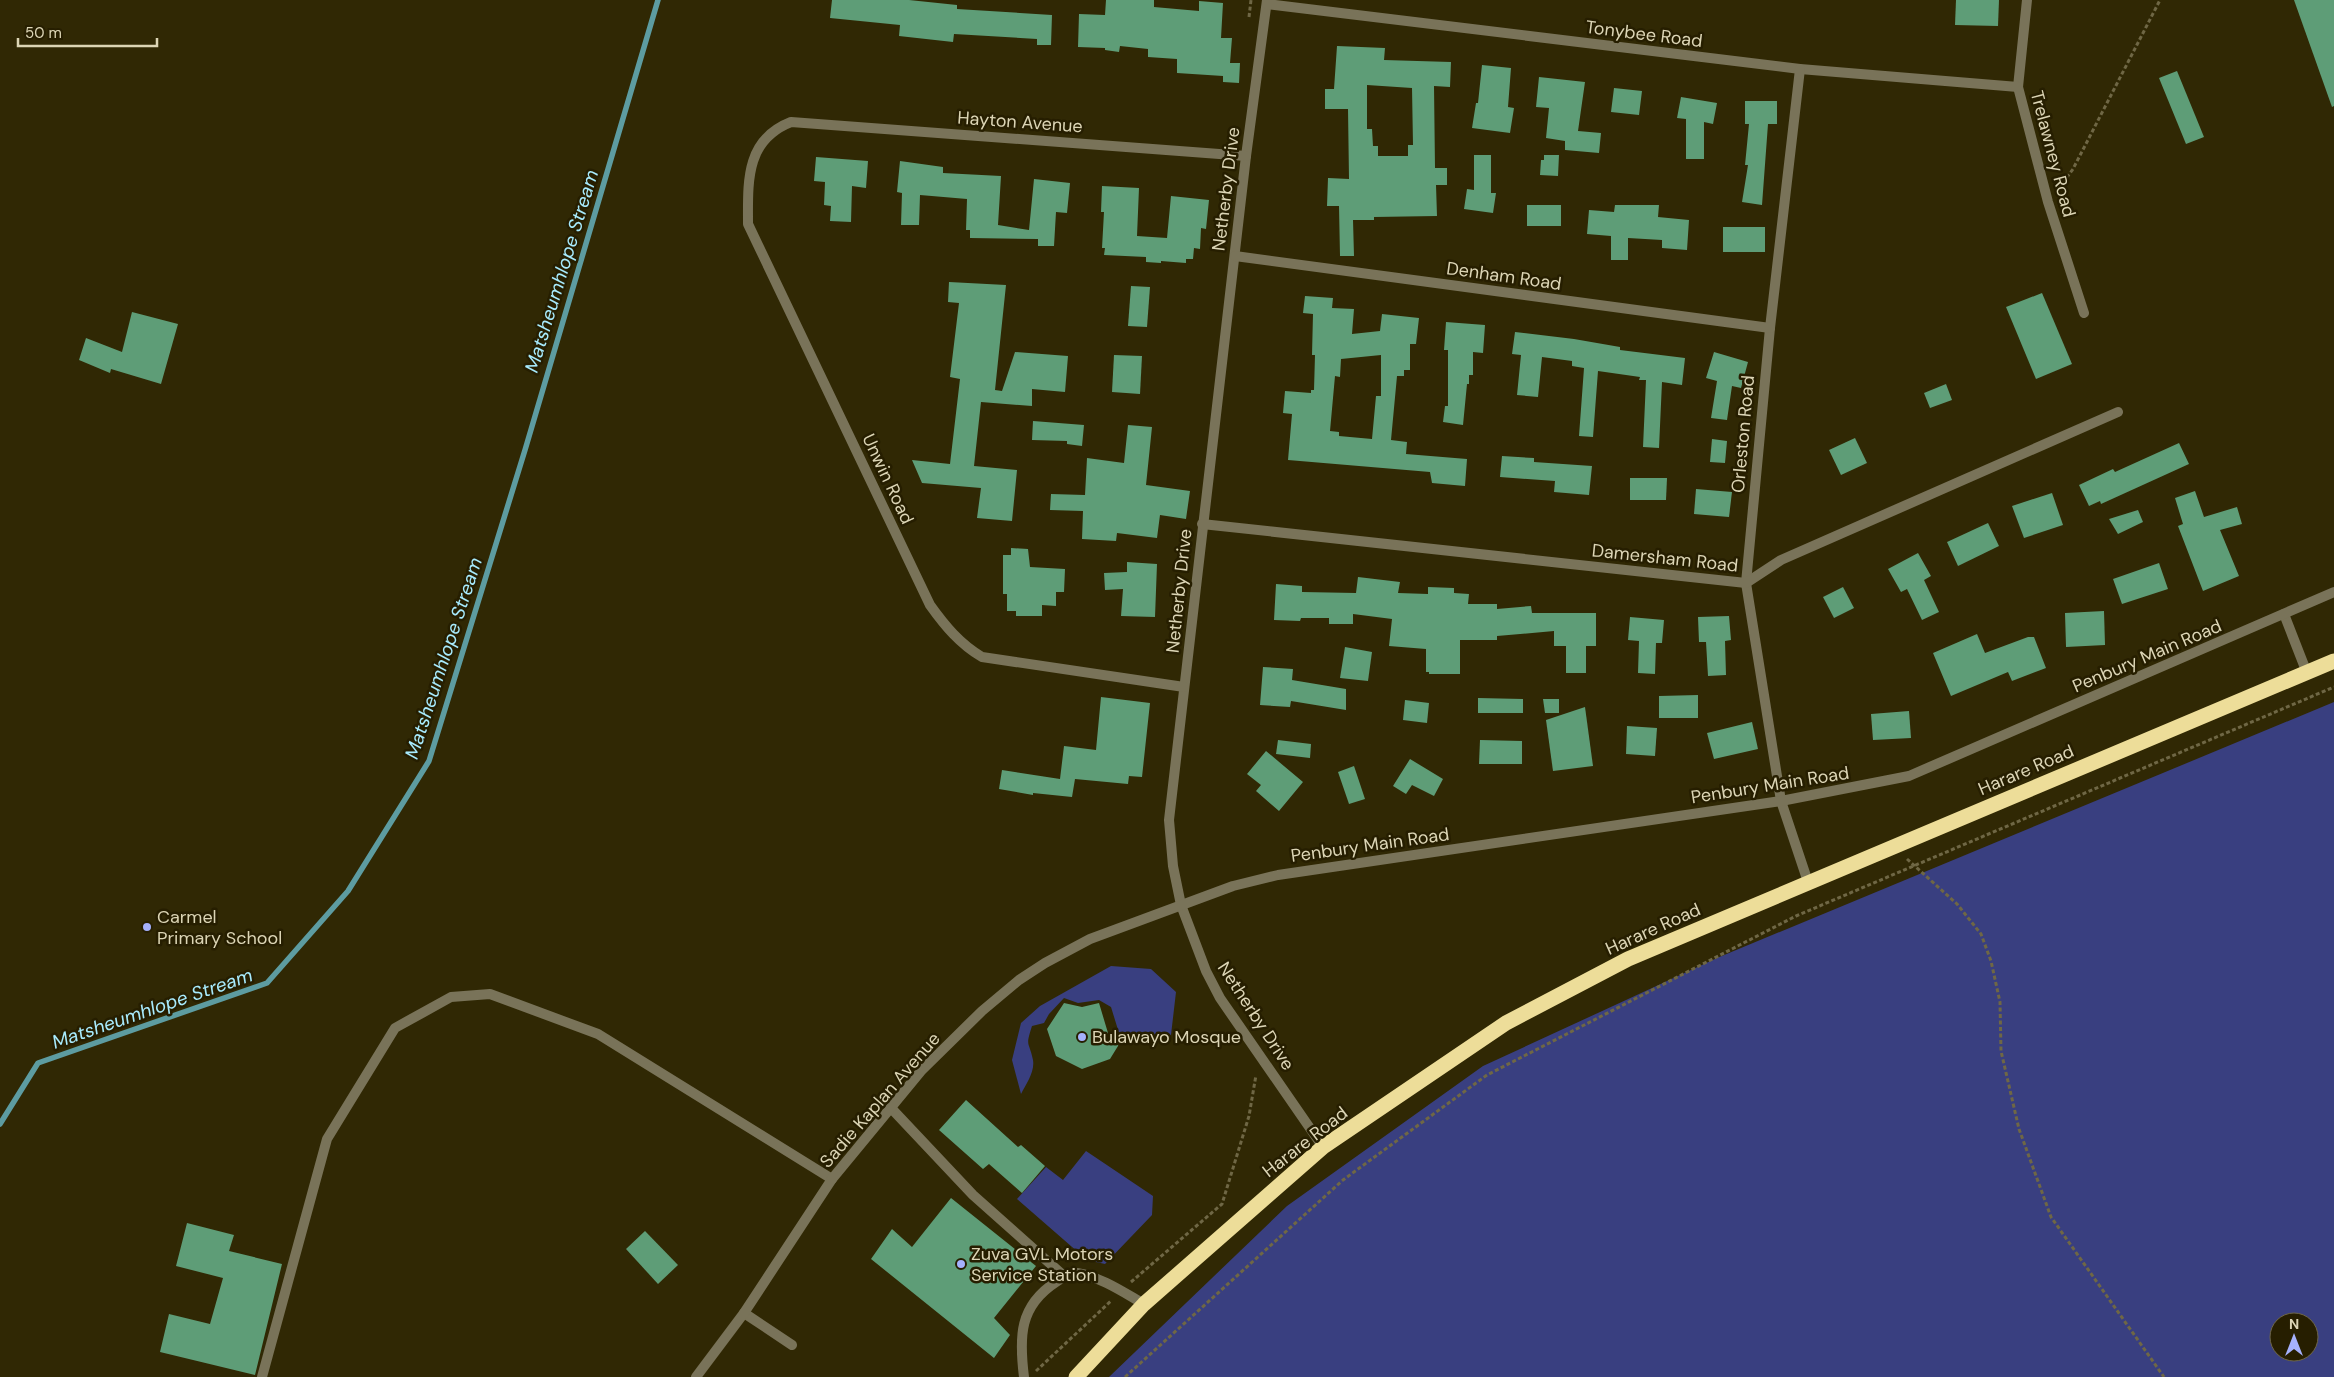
<svg xmlns="http://www.w3.org/2000/svg" width="2334" height="1377" font-family="'DM Sans',sans-serif">
<rect width="100%" height="100%" fill="#302804"/>
<!-- green -->
<g fill="#393f80" fill-rule="evenodd">
<path d="M2334 702V1377H1109L1287 1206 1483 1066 1717 958ZM2279 1322H2309V1352H2279Z"/>
<path d="M1111 966 1151 969 1176 992 1171 1035 1133 1042 1119 1033 1111 1007 1099 1000 1078 1003 1064 998 1049 1014 1044 1023 1032 1026C1025 1048 1029 1040 1033 1060 1035 1072 1026 1084 1021 1094L1012 1060 1021 1023 1040 1006Z"/>
<polygon points="1086,1151 1153,1196 1152,1215 1105,1264 1087,1260 1017,1199 1046,1167 1063,1180"/>
</g>
<g fill="none" stroke-linecap="round" stroke-linejoin="round">
<!-- stream -->
<polyline stroke="#5d9ca1" stroke-width="5.5" points="0,1124 38,1063 267,983 348,891 429,761 525,450 658,0"/>
</g>
<!-- building -->
<g fill="#5e9d77" fill-rule="evenodd">
<polygon points="832,0 909,0 957,5 957,9 1052,15 1051,45 1037,45 1037,39 954,34 953,42 899,36 900,25 830,18"/>
<polygon points="1106,0 1154,0 1154,7 1199,11 1199,1 1223,3 1221,38 1232,38 1230,63 1240,63 1239,83 1223,82 1223,76 1177,73 1177,59 1148,57 1148,49 1120,46 1119,52 1105,50 1105,48 1078,47 1079,14 1105,15"/>
<polygon points="1956,0 1999,0 1998,26 1955,25"/>
<polygon points="2294,0 2334,0 2334,106 2332,107"/>
<path d="M1337 46 1385 48 1384 60 1451 62 1450 87 1434 86 1435 168H1447V185H1436L1437 216 1374 217V220H1353L1354 256H1340L1339 206H1327L1328 178 1349 179 1348 109H1325V89H1334ZM1367 85 1412 88 1413 145H1408V156H1378V146H1373L1372 129H1367Z"/>
<polygon points="1482,65 1511,68 1508,107 1514,108 1510,133 1472,128 1476,103 1478,103"/>
<polygon points="2177,71 2204,137 2186,144 2159,78"/>
<polygon points="1539,77 1585,82 1578,131 1601,133 1599,153 1565,150 1565,141 1546,138 1549,108 1536,107"/>
<polygon points="1614,88 1642,91 1639,115 1611,112"/>
<polygon points="1681,97 1717,103 1713,124 1704,122 1704,159 1686,159 1686,119 1677,118"/>
<polygon points="1745,101 1777,101 1777,124 1768,124 1762,205 1742,202 1748,165 1745,165 1749,124 1745,124"/>
<polygon points="1474,155 1491,155 1491,193 1496,193 1493,213 1464,209 1467,189 1474,190"/>
<polygon points="1544,155 1559,155 1558,176 1540,175 1541,160 1544,160"/>
<polygon points="816,157 868,161 866,188 852,186 851,222 830,221 831,206 824,205 825,182 814,181"/>
<polygon points="900,161 943,167 943,173 1001,176 998,225 1029,230 1034,179 1070,183 1067,213 1056,212 1054,246 1038,246 1038,239 970,238 970,230 966,230 967,199 920,195 919,225 901,225 902,193 897,192"/>
<polygon points="1102,186 1139,188 1137,236 1167,238 1171,196 1209,200 1206,229 1201,228 1200,249 1194,248 1193,259 1186,259 1186,263 1161,261 1161,263 1146,262 1146,257 1104,255 1105,248 1102,248 1104,212 1101,212"/>
<rect x="1527" y="205" width="34" height="21"/>
<polygon points="1615,205 1659,205 1658,217 1689,220 1687,250 1662,248 1662,240 1628,238 1628,260 1611,260 1611,236 1587,234 1589,210 1614,212"/>
<rect x="1723" y="227" width="42" height="25"/>
<polygon points="949,282 1006,285 995,390 1002,391 1015,352 1068,356 1065,392 1032,389 1032,406 981,402 974,466 1017,470 1012,521 977,518 981,488 922,483 912,460 950,464 960,379 950,377 959,303 948,302"/>
<polygon points="1131,286 1150,287 1147,327 1128,326"/>
<polygon points="2042,293 2072,364 2036,379 2006,307"/>
<path d="M1305 296 1333 298 1332 308 1354 309 1352 334 1380 331 1382 314 1419 318 1416 344H1410V370H1404V376H1397L1391 440 1407 442 1406 454 1467 459 1465 486 1432 483 1430 472 1288 460 1292 414 1283 413 1285 391 1311 393V390H1314L1315 355H1312L1313 314 1303 313ZM1381 355V396H1376L1372 439 1339 436V432L1330 431 1335 376 1340 377 1341 359Z"/>
<polygon points="132,312 178,324 161,384 111,369 110,373 79,360 86,338 122,352"/>
<polygon points="1446,322 1485,325 1483,353 1473,352 1473,375 1469,375 1469,384 1467,384 1463,425 1443,422 1445,406 1448,406 1448,350 1444,350"/>
<polygon points="1515,332 1574,339 1620,347 1620,350 1685,358 1682,385 1662,382 1659,448 1643,447 1646,380 1639,380 1640,377 1598,371 1593,437 1579,436 1584,368 1572,366 1572,361 1542,357 1538,397 1517,395 1521,355 1512,354"/>
<polygon points="1714,352 1748,362 1741,388 1732,386 1727,420 1711,418 1717,381 1706,378"/>
<polygon points="1114,355 1142,356 1140,394 1112,392"/>
<polygon points="1946,384 1952,400 1930,408 1924,393"/>
<polygon points="1033,421 1084,425 1082,446 1067,444 1067,441 1032,440"/>
<polygon points="1128,425 1152,427 1146,485 1190,491 1186,519 1160,515 1157,538 1117,533 1116,541 1082,539 1083,511 1050,510 1051,494 1085,495 1087,458 1124,463"/>
<polygon points="1855,438 1867,463 1841,475 1829,450"/>
<polygon points="1712,439 1727,441 1725,463 1710,462"/>
<polygon points="2179,443 2189,464 2101,504 2100,501 2089,506 2079,485 2113,469 2115,472"/>
<polygon points="1502,456 1534,458 1534,462 1592,466 1589,495 1554,492 1555,481 1500,477"/>
<polygon points="1630,478 1667,478 1666,500 1630,500"/>
<polygon points="1696,489 1732,492 1729,517 1694,514"/>
<polygon points="2195,491 2204,517 2237,507 2242,524 2220,530 2239,576 2203,591 2178,526 2183,524 2175,498"/>
<polygon points="2052,493 2063,525 2024,538 2012,506"/>
<polygon points="2138,510 2143,522 2118,534 2109,519"/>
<polygon points="1988,523 1999,546 1958,566 1947,542"/>
<polygon points="1011,548 1028,549 1030,567 1065,569 1064,592 1056,592 1056,606 1042,605 1042,616 1016,616 1016,611 1007,611 1007,594 1003,594 1003,555 1011,555"/>
<polygon points="1918,553 1931,576 1924,580 1939,612 1922,620 1907,589 1901,592 1888,569"/>
<polygon points="1127,562 1157,564 1155,617 1121,616 1123,589 1105,590 1104,573 1127,572"/>
<polygon points="2159,563 2168,589 2122,604 2113,579"/>
<polygon points="1358,577 1400,582 1398,593 1428,594 1428,587 1454,588 1454,593 1469,594 1468,604 1497,604 1497,609 1531,606 1532,613 1596,613 1596,646 1586,646 1586,673 1566,673 1566,646 1554,646 1554,631 1497,636 1497,640 1460,640 1460,674 1429,674 1429,672 1426,672 1426,649 1389,646 1392,619 1353,614 1353,624 1329,624 1329,618 1301,618 1300,621 1274,620 1276,584 1302,586 1302,592 1356,593"/>
<polygon points="1843,587 1854,608 1834,618 1823,597"/>
<polygon points="2104,611 2105,645 2066,647 2065,613"/>
<polygon points="1729,616 1731,640 1725,641 1726,675 1708,676 1706,642 1699,642 1698,617"/>
<polygon points="1630,617 1664,620 1662,643 1656,643 1655,674 1638,673 1639,641 1628,640"/>
<polygon points="1977,634 1985,653 2028,637 2034,637 2046,668 2012,681 2008,672 1951,696 1933,653"/>
<polygon points="1345,647 1372,652 1368,681 1340,678"/>
<polygon points="1263,667 1293,669 1292,680 1346,689 1346,710 1291,701 1290,707 1260,705"/>
<polygon points="1698,695 1698,718 1659,718 1659,696"/>
<polygon points="1101,697 1150,703 1142,777 1129,776 1128,784 1075,779 1072,797 1033,793 1033,795 999,789 1002,770 1060,779 1064,746 1096,750"/>
<polygon points="1478,698 1523,699 1523,713 1478,713"/>
<polygon points="1543,699 1559,699 1559,713 1545,713"/>
<polygon points="1405,700 1429,703 1427,723 1403,720"/>
<polygon points="1585,707 1593,766 1553,771 1546,720"/>
<polygon points="1909,711 1911,738 1873,740 1871,714"/>
<polygon points="1752,722 1758,749 1714,759 1707,733"/>
<polygon points="1627,726 1657,728 1655,756 1626,754"/>
<polygon points="1278,740 1311,744 1310,758 1276,754"/>
<polygon points="1480,740 1522,741 1522,764 1479,764"/>
<polygon points="1266,751 1303,782 1279,811 1256,791 1261,785 1247,774"/>
<polygon points="1410,759 1443,779 1434,796 1412,785 1406,794 1393,786"/>
<polygon points="1354,766 1365,799 1349,804 1338,772"/>
<polygon points="1064,1003 1082,1007 1099,1003 1108,1033 1119,1040 1118,1046 1110,1059 1082,1069 1056,1056 1047,1029"/>
<polygon points="966,1100 1018,1147 1021,1145 1045,1166 1022,1193 989,1164 983,1169 939,1130"/>
<polygon points="951,1198 1036,1266 994,1318 1010,1335 994,1358 871,1259 892,1229 912,1247"/>
<polygon points="187,1223 234,1235 229,1251 282,1264 255,1375 160,1352 169,1314 210,1324 223,1278 176,1266"/>
<polygon points="645,1231 678,1265 658,1284 626,1249"/>
</g>
<g fill="none" stroke-linecap="round" stroke-linejoin="round">
<!-- path -->
<g stroke="#6f6745" stroke-width="3" stroke-dasharray="4 2.5" stroke-linecap="butt">
<polyline points="1249,17 1251,0"/>
<polyline points="2059,188 2073,169 2160,0"/>
<polyline points="1907,859 1957,904 1981,934 1991,961 2000,1002 2001,1051 2019,1129 2051,1217 2164,1377"/>
<polyline points="1131,1282 1222,1204 1249,1116 1256,1075"/>
<polyline points="1036,1371 1112,1300"/>
<polyline points="1125,1377 1343,1180 1487,1075 1796,916 2334,687"/>
</g>
<!-- lane -->
<g stroke="#797359" stroke-width="10">
<polyline points="891,1108 973,1195 1064,1276"/>
<polyline points="744,1313 792,1345"/>
<polyline points="262,1377 327,1139 395,1028 451,997 490,994 598,1034 832,1179"/>
<path d="M1024 1377C1019 1337 1019 1306 1056 1282 1062 1278 1070 1272 1077 1273 1101 1277 1123 1292 1144 1304"/>
</g>
<!-- street -->
<g stroke="#797359" stroke-width="10">
<polyline points="1267,0 1246,156 1169,820 1173,866 1181,905 1206,971 1220,998 1323,1147"/>
<polyline points="2027,0 2018,87 2048,202 2084,313"/>
<polyline points="1267,4 1800,69 2018,87"/>
<polyline points="1800,69 1770,328 1746,583 1781,801 1808,882"/>
<polyline points="1235,256 1770,328"/>
<polyline points="1202,524 1746,583 1781,560 2118,412"/>
<polyline points="2284,614 2307,673"/>
<path d="M1184 687 982 657C960 644 945 626 930 605L748 224C748 182 745 140 791 122L1246 156"/>
<polyline points="696,1377 744,1313 832,1179 921,1071 982,1011 1019,980 1045,963 1090,939 1233,886 1278,875 1781,801 1909,776 2334,592"/>
</g>
<!-- highway -->
<polyline stroke="#eddd99" stroke-width="15" points="1076,1377 1144,1304 1323,1147 1506,1023 1628,959 2334,661"/>
</g>
<!-- markers -->
<g fill="#a5b1fc" stroke="#261e00" stroke-width="2">
<circle cx="147" cy="927" r="5"/>
<circle cx="1082" cy="1037" r="5"/>
<circle cx="961" cy="1264" r="5"/>
</g>
<g text-anchor="middle" stroke-width="5" stroke-linejoin="round" paint-order="stroke">
<!-- street labels -->
<g font-size="18" fill="#dcd5b5" stroke="#261e00">
<text transform="translate(1644 34) rotate(7)" y="6">Tonybee Road</text>
<text transform="translate(1020 122) rotate(4)" y="6">Hayton Avenue</text>
<text transform="translate(2053 154) rotate(75)" y="6">Trelawney Road</text>
<text transform="translate(1226 189) rotate(-83)" y="6">Netherby Drive</text>
<text transform="translate(1504 276) rotate(8)" y="6">Denham Road</text>
<text transform="translate(1743 434) rotate(-85)" y="6">Orleston Road</text>
<text transform="translate(888 479) rotate(65)" y="6">Unwin Road</text>
<text transform="translate(1665 558) rotate(6)" y="6">Damersham Road</text>
<text transform="translate(1179 591) rotate(-84)" y="6">Netherby Drive</text>
<text transform="translate(2147 656) rotate(-23)" y="6">Penbury Main Road</text>
<text transform="translate(2026 770) rotate(-23)" y="6">Harare Road</text>
<text transform="translate(1770 785) rotate(-9)" y="6">Penbury Main Road</text>
<text transform="translate(1370 845) rotate(-8)" y="6">Penbury Main Road</text>
<text transform="translate(1653 929) rotate(-24)" y="6">Harare Road</text>
<text transform="translate(1256 1016) rotate(57)" y="6">Netherby Drive</text>
<text transform="translate(880 1100) rotate(-49)" y="6">Sadie Kaplan Avenue</text>
<text transform="translate(1305 1142) rotate(-38)" y="6">Harare Road</text>
</g>
<!-- poi labels -->
<g font-size="18" fill="#dcd5b5" stroke="#261e00" text-anchor="start">
<text x="157" y="923">Carmel<tspan x="157" dy="21">Primary School</tspan></text>
<text x="1092" y="1043">Bulawayo Mosque</text>
<text x="971" y="1260">Zuva GVL Motors<tspan x="971" dy="21">Service Station</tspan></text>
</g>
<!-- water labels -->
<g font-size="19" font-style="italic" fill="#a8ebfd" stroke="#261e00">
<text transform="translate(561 271) rotate(-73)" y="7">Matsheumhlope Stream</text>
<text transform="translate(443 658) rotate(-72)" y="7">Matsheumhlope Stream</text>
<text transform="translate(152 1008) rotate(-19)" y="7">Matsheumhlope Stream</text>
</g>
</g>
<!-- north arrow -->
<g transform="translate(2294 1337)"><circle r="24" fill="#261e00" stroke="#6f6748"/>
<path d="M0-4L9 19L0 12L-9 19Z" fill="#a5b1fc"/>
<text y="-8" font-size="14" font-weight="bold" text-anchor="middle" fill="#dcd5b5">N</text>
</g>
<!-- scale -->
<path d="M18 38v8h139v-8" fill="none" stroke="#dcd5b5" stroke-width="2.5"/>
<text x="25" y="38" font-size="15" fill="#dcd5b5" stroke="#261e00" stroke-width="4" paint-order="stroke">50 m</text>
</svg>
